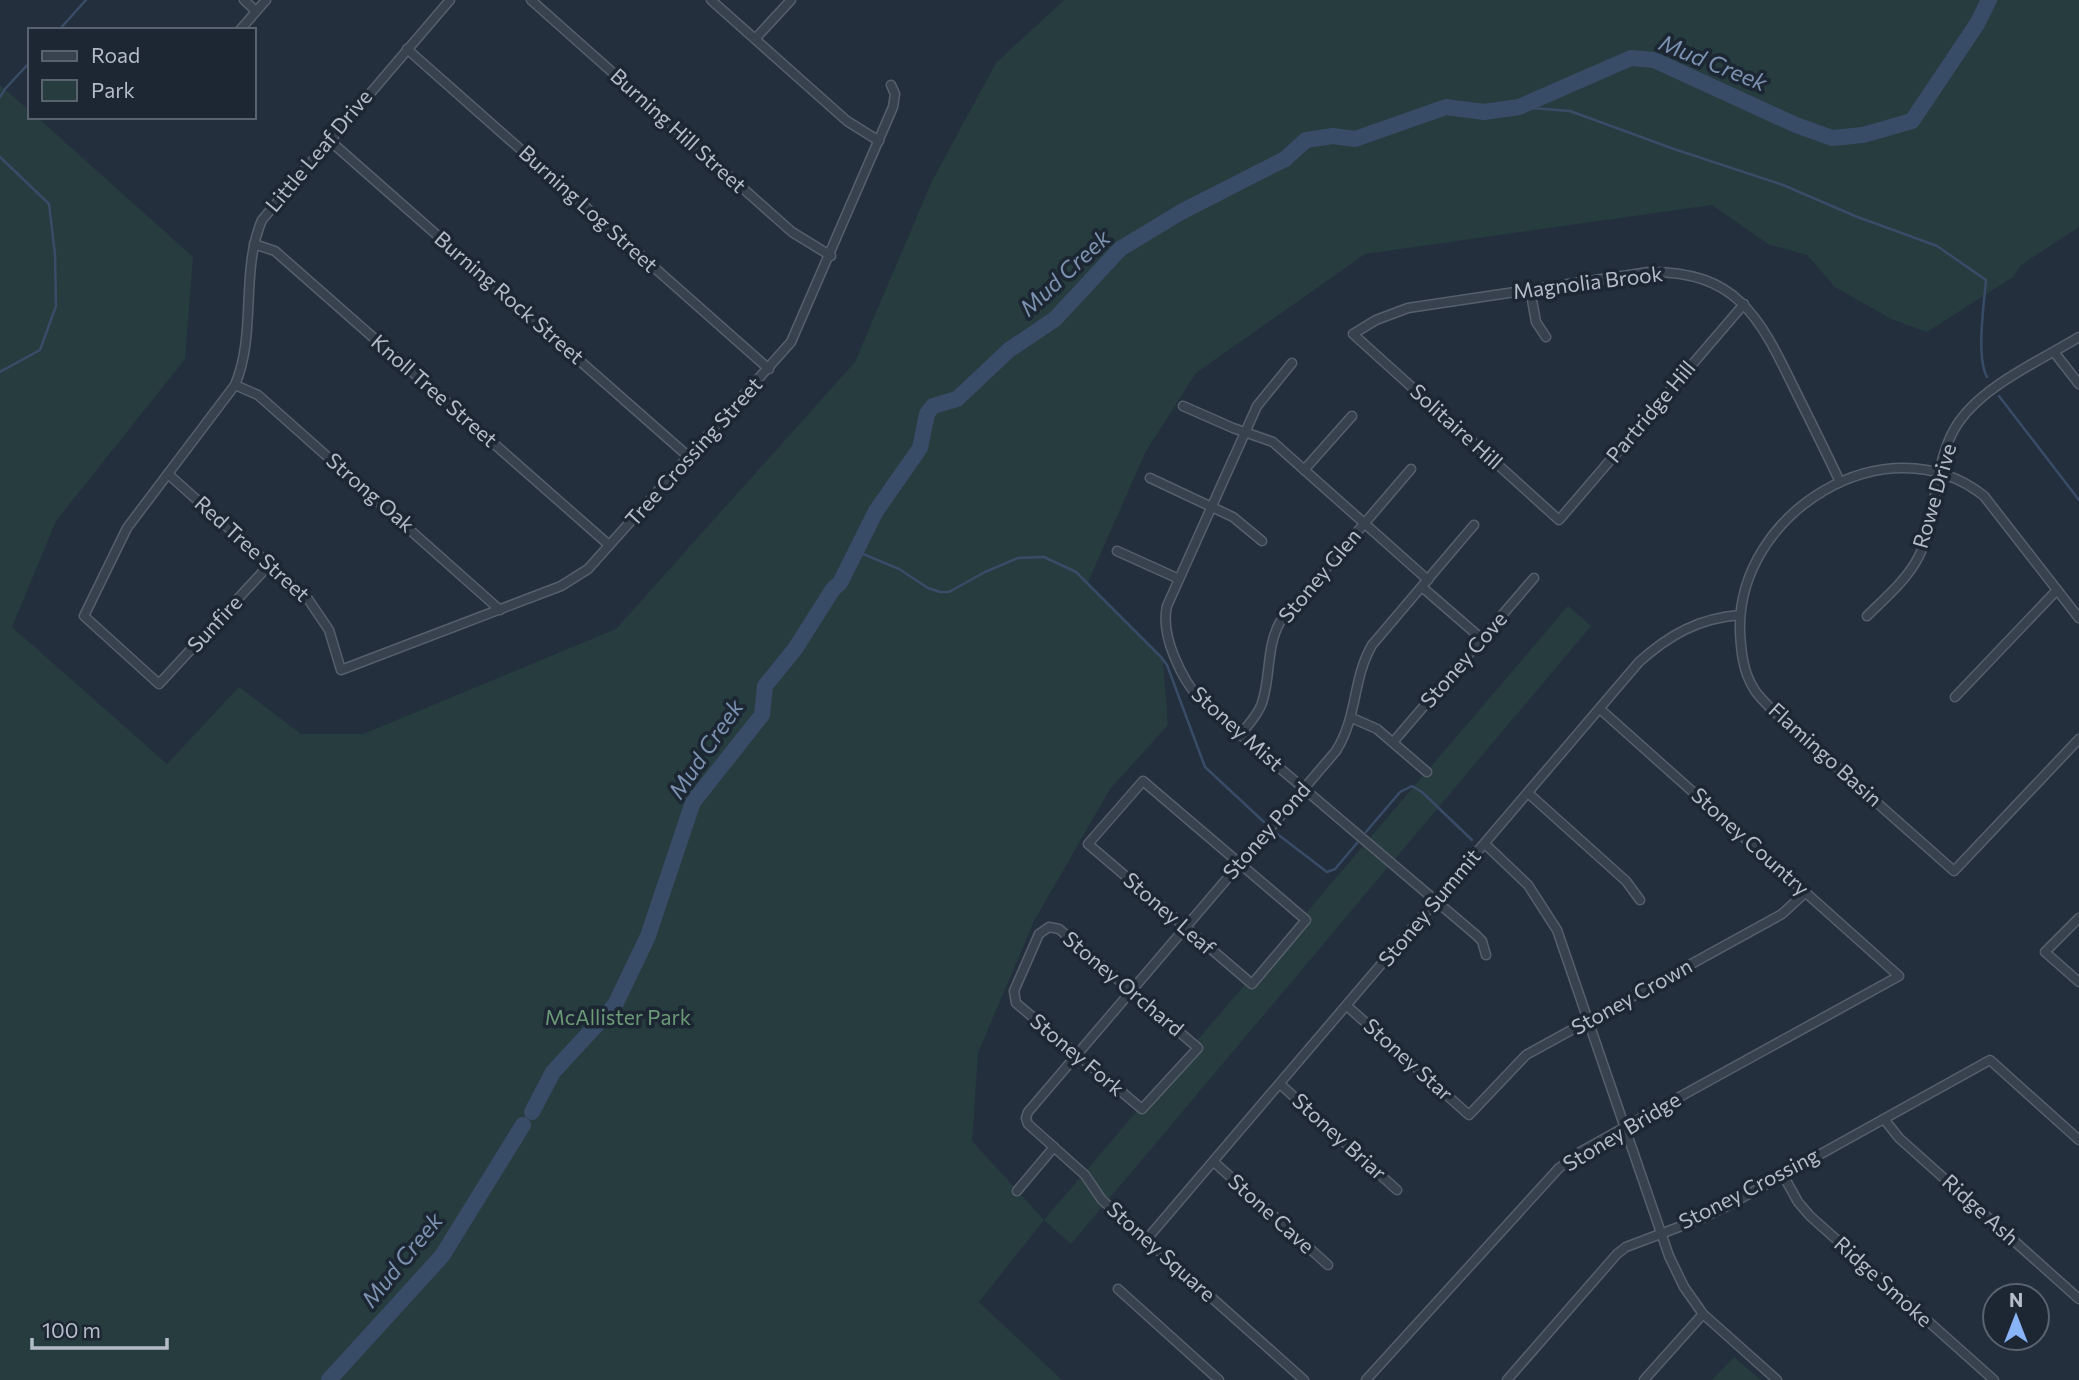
<svg xmlns="http://www.w3.org/2000/svg" width="2079" height="1380" font-family="Commissioner,sans-serif">
<rect width="100%" height="100%" fill="#242f3e"/>
<!-- green -->
<g fill="#263c3f">
<polygon points="1064,0 2079,0 2079,227 2021,265 2013,277 1927,332 1891,319 1835,287 1807,255 1768,244 1712,205 1365,254 1196,373 1146,451 1088,582 1163,660 1168,725 1110,789 1034,921 978,1053 972,1141 1044,1220 1568,606 1591,626 1071,1244 1044,1220 979,1302 1062,1380 0,1380 0,85 30,111 30,117 37,117 193,257 185,359 56,521 12,627 167,764 239,687 301,734 363,734 616,629 855,362 932,181 996,63"/>
<polygon points="1734,1357 1761,1380 1712,1380"/>
</g>
<g fill="none" stroke-linecap="round" stroke-linejoin="round">
<!-- stream -->
<g stroke="#394c67" stroke-width="2.5">
<polyline points="59,30 86,0"/>
<polyline points="0,97 5,89 30,62"/>
<path d="M1519 107 1570 111 1674 149 1783 185 1855 216 1937 246 1986 280C1984 304 1976 357 1987 377"/>
<polyline points="0,157 49,204 55,255 56,306 40,350 0,372"/>
<polyline points="1999,396 2079,500"/>
<polyline points="856,551 899,569 928,588 940,592 949,592 985,572 1018,558 1044,557 1076,572 1161,657 1167,665 1205,767 1264,822"/>
<polyline points="1366,832 1400,792 1412,786 1422,792 1472,840"/>
<polyline points="1276,833 1327,872 1335,869 1357,843"/>
</g>
<!-- river -->
<g stroke="#394c67" stroke-width="16">
<polyline points="532,1112 553,1072 615,1005 648,936 693,802 762,715 765,686 795,649 833,589 840,583 876,511 920,448 927,414 933,406 957,399 1009,350 1055,319 1120,249 1181,212 1285,159 1306,140 1333,136 1355,139 1446,107 1484,112 1519,107 1631,58 1654,60 1796,125 1832,138 1863,135 1912,121 1977,24 1989,0"/>
<polyline points="329,1380 442,1256 523,1125"/>
</g>
<defs>
<g id="street">
<polyline points="244,0 256,11"/>
<polyline points="531,0 792,232 831,256"/>
<polyline points="711,0 847,121 879,141"/>
<polyline points="240,30 266,0"/>
<polyline points="755,39 791,0"/>
<polyline points="407,49 769,369"/>
<polyline points="329,140 689,457"/>
<polyline points="254,244 275,251 609,545"/>
<polyline points="1530,289 1536,322 1546,337"/>
<path d="M1744 304 1559 520 1353 334 1376 320 1408 308 1649 272C1736 271 1759 316 1793 386 1809 418 1825 450 1840 482"/>
<polyline points="2054,352 2079,384"/>
<path d="M1292 363 1257 406 1167 606C1160 636 1182 680 1202 702L1476 935 1482 941 1486 955"/>
<polyline points="235,385 258,395 500,610"/>
<polyline points="1183,406 1233,428 1273,442 1428,580"/>
<polyline points="1304,470 1352,416"/>
<polyline points="168,474 308,599 329,630 341,670 561,586 588,569 791,342 893,107 895,94 891,85"/>
<polyline points="1150,478 1233,517 1262,541"/>
<polyline points="1117,551 1179,579"/>
<path d="M270 564 159 684 84 616 127 528 235 385C257 333 240 271 262 220L450 0"/>
<polyline points="1422,587 1482,639"/>
<path d="M1867 616C1885 598 1907 580 1919 556 1937 520 1933 465 1955 428 1979 387 2040 361 2079 337"/>
<path d="M2079 618 1984 496C1887 419 1736 513 1740 632 1741 651 1743 672 1754 689 1758 696 1765 702 1771 709L1954 871 2079 739"/>
<polyline points="1955,697 2057,590"/>
<polyline points="1352,718 1377,729 1427,772"/>
<path d="M1240 735C1248 725 1258 715 1262 703 1271 676 1266 647 1280 622L1411 469"/>
<polyline points="1394,741 1534,578"/>
<polygon points="1143,781 1306,920 1252,984 1088,844"/>
<polyline points="1528,793 1626,881 1640,900"/>
<polyline points="1485,844 1528,885 1557,930 1669,1256 1684,1287 1703,1314 1777,1380"/>
<polyline points="2079,918 2045,952 2079,982"/>
<polygon points="1049,927 1059,929 1198,1048 1142,1109 1016,1003 1014,991 1039,934"/>
<polyline points="1347,1006 1469,1115 1526,1055 1782,914 1806,892"/>
<polyline points="1280,1084 1397,1190"/>
<polyline points="1884,1119 1899,1138 2079,1299"/>
<polyline points="1214,1162 1328,1265"/>
<polyline points="1783,1175 1798,1202 1810,1216 1994,1380"/>
<polyline points="1017,1191 1054,1147"/>
<path d="M1146 1240 1639 662C1669 635 1699 618 1740 615"/>
<polyline points="1118,1289 1219,1380"/>
<path d="M1304 1380 1102 1200 1085 1175 1028 1124 1026 1118 1028 1112 1336 751C1358 716 1352 680 1372 645L1474 525"/>
<polyline points="1366,1380 1559,1168 1580,1152 1625,1127 1899,976 1600,709"/>
<polyline points="1507,1380 1617,1254 1626,1247 1700,1219 1729,1205 1990,1060 2079,1140"/>
<polyline points="1644,1380 1703,1314"/>
</g>
</defs>
<!-- street casing -->
<use href="#street" stroke="#565f6c" stroke-width="11"/>
<!-- street -->
<use href="#street" stroke="#38414e" stroke-width="8"/>
</g>
<g text-anchor="middle" stroke-width="7" stroke-linejoin="round" paint-order="stroke">
<!-- street labels -->
<g font-size="21" fill="#b4bcc9" stroke="#1d2633">
<text transform="translate(678 131) rotate(42)" y="7">Burning Hill Street</text>
<text transform="translate(319 151) rotate(-50)" y="7">Little Leaf Drive</text>
<text transform="translate(588 209) rotate(42)" y="7">Burning Log Street</text>
<text transform="translate(1588 283) rotate(-7)" y="7">Magnolia Brook</text>
<text transform="translate(509 298) rotate(41)" y="7">Burning Rock Street</text>
<text transform="translate(434 391) rotate(41)" y="7">Knoll Tree Street</text>
<text transform="translate(1651 412) rotate(-50)" y="7">Partridge Hill</text>
<text transform="translate(1456 427) rotate(42)" y="7">Solitaire Hill</text>
<text transform="translate(694 452) rotate(-48)" y="7">Tree Crossing Street</text>
<text transform="translate(370 493) rotate(41)" y="7">Strong Oak</text>
<text transform="translate(1935 496) rotate(-74)" y="7">Rowe Drive</text>
<text transform="translate(252 549) rotate(42)" y="7">Red Tree Street</text>
<text transform="translate(1320 576) rotate(-50)" y="7">Stoney Glen</text>
<text transform="translate(215 624) rotate(-47)" y="7">Sunfire</text>
<text transform="translate(1464 660) rotate(-49)" y="7">Stoney Cove</text>
<text transform="translate(1237 729) rotate(42)" y="7">Stoney Mist</text>
<text transform="translate(1825 755) rotate(42)" y="7">Flamingo Basin</text>
<text transform="translate(1267 831) rotate(-49)" y="7">Stoney Pond</text>
<text transform="translate(1750 842) rotate(42)" y="7">Stoney Country</text>
<text transform="translate(1430 908) rotate(-50)" y="7">Stoney Summit</text>
<text transform="translate(1169 914) rotate(41)" y="7">Stoney Leaf</text>
<text transform="translate(1123 984) rotate(40)" y="7">Stoney Orchard</text>
<text transform="translate(1632 997) rotate(-29)" y="7">Stoney Crown</text>
<text transform="translate(1077 1055) rotate(40)" y="7">Stoney Fork</text>
<text transform="translate(1408 1060) rotate(42)" y="7">Stoney Star</text>
<text transform="translate(1622 1132) rotate(-31)" y="7">Stoney Bridge</text>
<text transform="translate(1339 1137) rotate(42)" y="7">Stoney Briar</text>
<text transform="translate(1749 1189) rotate(-27)" y="7">Stoney Crossing</text>
<text transform="translate(1980 1210) rotate(42)" y="7">Ridge Ash</text>
<text transform="translate(1271 1214) rotate(42)" y="7">Stone Cave</text>
<text transform="translate(1161 1252) rotate(42)" y="7">Stoney Square</text>
<text transform="translate(1883 1282) rotate(42)" y="7">Ridge Smoke</text>
</g>
<!-- park labels -->
<g font-size="21" fill="#6b9a76" stroke="#1d2633">
<text x="618" y="1025">McAllister Park</text>
</g>
<!-- water labels -->
<g font-size="23" font-style="italic" fill="#7c92b1" stroke="#1d2633">
<text transform="translate(1713 63) rotate(22)" y="8">Mud Creek</text>
<text transform="translate(1065 273) rotate(-43)" y="8">Mud Creek</text>
<text transform="translate(706 749) rotate(-56)" y="8">Mud Creek</text>
<text transform="translate(402 1260) rotate(-51)" y="8">Mud Creek</text>
</g>
</g>
<!-- legend -->
<rect x="28" y="28" width="228" height="91" fill="#1d2633" stroke="#59626f" stroke-width="2"/>
<rect x="42" y="51" width="35" height="10" fill="#38414e" stroke="#59626f" stroke-width="2"/>
<text x="91" y="63" font-size="21" fill="#b4bcc9">Road</text>
<rect x="42" y="80" width="35" height="21" fill="#263c3f" stroke="#59626f" stroke-width="2"/>
<text x="91" y="98" font-size="21" fill="#b4bcc9">Park</text>
<!-- north arrow -->
<g transform="translate(2016 1317)"><circle r="33" fill="#1d2633" stroke="#59626f" stroke-width="2"/>
<path d="M0-5L12 26L0 18L-12 26Z" fill="#8ab4f8"/>
<text y="-10" font-size="19" font-weight="bold" text-anchor="middle" fill="#b4bcc9">N</text>
</g>
<!-- scale -->
<path d="M32 1338v10h135v-10" fill="none" stroke="#b4bcc9" stroke-width="3.5"/>
<text x="42" y="1338" font-size="21" fill="#b4bcc9" stroke="#1d2633" stroke-width="5" paint-order="stroke">100 m</text>
</svg>
